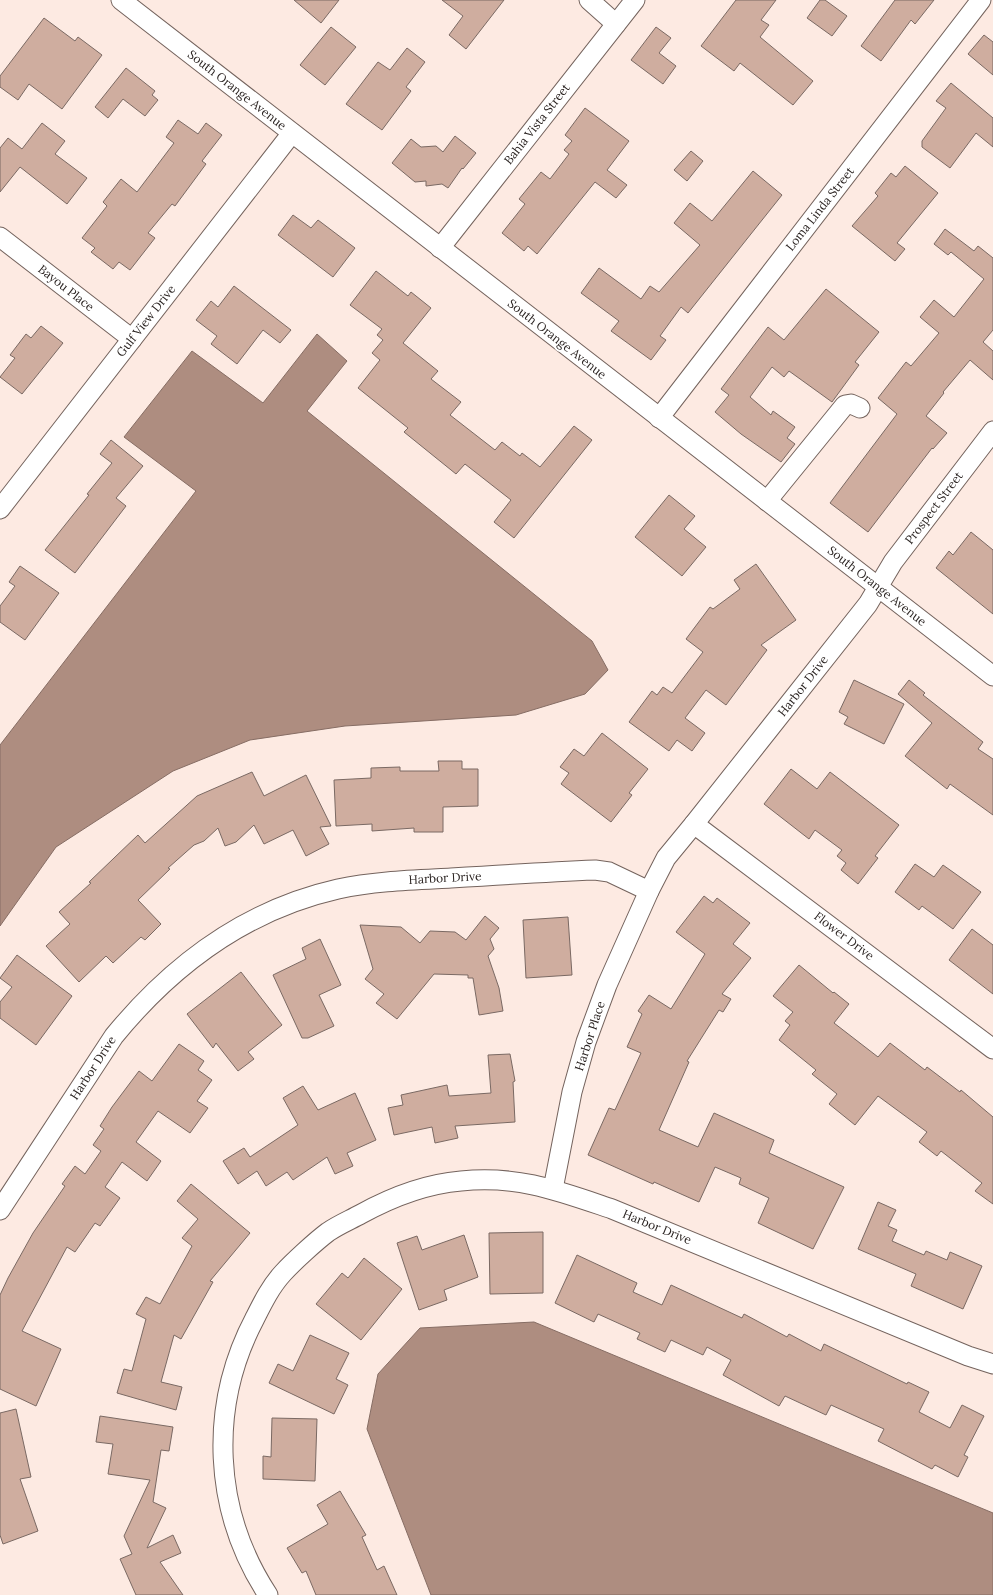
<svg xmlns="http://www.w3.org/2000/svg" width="993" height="1595" font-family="Lora,serif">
<rect width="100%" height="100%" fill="#fdeae2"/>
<!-- water -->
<g fill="#ae8d80" stroke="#866d64">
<polygon points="317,334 347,361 307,411 592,641 608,670 585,694 516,715 345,726 250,740 173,771 56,847 0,926 0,745 196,491 124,437 192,351 263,403"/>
<polygon points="534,1322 993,1513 993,1595 431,1595 367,1429 378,1374 420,1328"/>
</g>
<!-- building -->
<g fill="#cfad9f" stroke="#7a6963">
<polygon points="294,0 339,0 321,23"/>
<polygon points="442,0 504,0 466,49 449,35 463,16"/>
<polygon points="736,0 776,0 761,20 769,25 760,37 813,81 793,105 740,63 734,71 701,46"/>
<polygon points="820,0 825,0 847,16 832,36 807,18"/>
<polygon points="895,0 934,0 915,24 911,20 881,61 861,46"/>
<polygon points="44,18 75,41 78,37 102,55 62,109 29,84 18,100 0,87 0,76"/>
<polygon points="331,27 356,47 325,85 300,65"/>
<polygon points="656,27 671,38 659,53 676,66 663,84 631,60"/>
<polygon points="984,35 993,42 993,75 968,54"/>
<polygon points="407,48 425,62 406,87 411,91 382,130 346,104 378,62 390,70"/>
<polygon points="126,68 155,91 152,95 158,100 145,116 123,99 108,118 95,107"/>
<polygon points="951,83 993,118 993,147 976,133 950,168 922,147 922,141 946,108 936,101"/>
<polygon points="585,108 629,141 607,170 627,185 616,198 595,182 537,254 528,246 524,251 502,233 525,204 519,199 541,172 550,179 569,154 564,150 572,141 565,135"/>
<polygon points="178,120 198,134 206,123 222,135 202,161 206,164 175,206 172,204 148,233 155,238 130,270 119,262 113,269 91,252 95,248 82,238 107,206 103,202 121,179 137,192 174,143 166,137"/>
<polygon points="42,123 65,141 55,154 87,178 67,204 20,167 0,192 0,148 8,138 22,149"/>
<polygon points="455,136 476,153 463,169 462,168 448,188 442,184 426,186 426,181 415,182 392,163 411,139 421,147 436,146 443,152"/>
<polygon points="691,151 703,161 687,181 674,170"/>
<polygon points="905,166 938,193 897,243 905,249 895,261 852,226 878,196 875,193 891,173 896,177"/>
<polygon points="753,171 782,195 688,313 681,307 660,336 666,340 651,360 611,331 619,321 581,293 599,268 641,299 650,286 659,292 700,245 674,223 690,203 712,221"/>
<polygon points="293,215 311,228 318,220 355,248 333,277 278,235"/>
<polygon points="945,229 974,251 978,246 993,258 993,330 983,342 993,351 993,380 970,360 943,392 944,393 926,416 947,433 933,449 932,448 868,532 830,503 897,414 878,398 906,362 911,366 939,333 920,317 934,300 954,317 984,279 951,252 948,255 934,244"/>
<polygon points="376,271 408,296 411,292 431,308 403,343 438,371 431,379 461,402 450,415 495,450 502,442 520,456 522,453 540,467 574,426 592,440 514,538 494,522 511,500 465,464 456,474 404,432 408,428 358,388 380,360 372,353 383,340 377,335 382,329 350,305"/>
<polygon points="234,286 291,330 280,343 263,330 237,364 211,344 217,336 196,320 211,301 218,307"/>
<polygon points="826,289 879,332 855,362 859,365 832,402 789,371 784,377 772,367 750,397 771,415 773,411 795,427 787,438 795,444 781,462 741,434 715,412 729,395 721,389 768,327 784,340"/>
<polygon points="41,326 63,343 22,394 0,377 15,358 10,355 26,334 31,338"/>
<polygon points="111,440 143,466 116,498 126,506 75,573 45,550 89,495 87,494 112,463 100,454"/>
<polygon points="669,495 695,516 684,529 706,547 682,576 635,537"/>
<polygon points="971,532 993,550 993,614 936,568 949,551 953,555"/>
<polygon points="756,564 796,620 761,645 767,650 726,705 706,690 685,718 705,733 692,751 677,740 669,751 629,722 652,691 657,695 663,687 672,693 703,652 686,639 710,607 713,609 740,589 734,580"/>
<polygon points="20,566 59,593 25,640 0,622 0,606 15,586 9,582"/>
<polygon points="854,680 904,704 884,744 844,724 848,717 839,712"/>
<polygon points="909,680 925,693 923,695 983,742 978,749 993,759 993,815 950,784 947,789 905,756 932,723 898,694"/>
<polygon points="602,733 648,769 629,793 632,795 611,822 561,784 569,773 560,767 574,749 584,756"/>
<polygon points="438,761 462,761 462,769 478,769 478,806 443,807 443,832 414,832 414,828 372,831 372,824 336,826 334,780 371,778 371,768 400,767 400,771 439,771"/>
<polygon points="791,769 817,789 830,772 899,825 875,856 878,858 858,884 841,870 846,863 837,856 842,850 815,830 809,839 764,804"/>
<polygon points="252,772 264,796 306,775 331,826 320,827 329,844 306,856 293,830 264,844 254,825 236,842 225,846 218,828 204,841 194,845 168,868 170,869 138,900 161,924 145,940 141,937 113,963 106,956 79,982 46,946 70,924 59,912 91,883 89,882 138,835 145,843 197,796"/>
<polygon points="915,864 934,877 943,865 981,892 953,929 922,906 919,910 895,892"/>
<polygon points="704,896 713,903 717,898 750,923 733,944 751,958 722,994 731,999 723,1012 719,1010 687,1061 689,1062 659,1130 698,1147 714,1113 774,1140 769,1153 844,1187 813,1249 758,1223 769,1198 739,1184 741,1178 715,1167 699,1202 654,1182 653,1184 588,1155 609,1108 615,1110 641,1053 627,1047 642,1014 638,1011 649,995 671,1009 705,954 676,932"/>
<polygon points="485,916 499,928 490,939 494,949 488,956 499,988 503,1011 479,1015 473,978 468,978 468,975 434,974 397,1019 376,1003 384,994 365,979 373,969 360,925 401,927 420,943 430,931 455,932 466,940"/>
<polygon points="568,917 572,975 526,978 523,920"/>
<polygon points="972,929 993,945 993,994 949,960"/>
<polygon points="320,939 341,985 319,995 334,1026 308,1038 302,1038 273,975 306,959 302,948"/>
<polygon points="17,955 72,996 36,1045 0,1018 0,1002 12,987 0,978"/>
<polygon points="799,965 833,993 834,992 849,1004 834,1023 878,1057 890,1043 925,1070 927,1067 960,1092 961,1090 993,1117 993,1204 975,1191 982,1183 941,1151 937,1156 919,1142 927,1132 878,1096 855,1125 829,1104 837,1094 812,1074 816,1070 779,1040 790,1025 785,1021 793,1012 773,996"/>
<polygon points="241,972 282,1025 248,1052 254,1059 238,1071 216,1043 213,1048 187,1014"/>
<polygon points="179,1044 204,1061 198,1070 212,1080 197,1101 208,1108 190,1133 158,1111 136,1142 161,1161 147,1181 122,1162 105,1187 120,1198 100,1226 95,1223 75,1252 67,1247 22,1331 61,1349 36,1406 0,1389 0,1295 8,1278 33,1233 65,1186 62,1184 75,1166 85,1174 101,1151 93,1145 104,1129 100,1126 112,1107 139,1071 152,1081"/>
<polygon points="510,1054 515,1081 513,1082 515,1122 455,1126 458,1138 435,1143 432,1127 394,1135 388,1108 403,1105 401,1095 447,1085 449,1096 491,1093 488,1055"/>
<polygon points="303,1086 318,1110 355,1093 376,1140 347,1153 353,1166 335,1174 327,1157 293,1180 287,1172 266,1186 257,1171 238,1184 223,1161 244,1148 250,1157 298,1125 283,1098"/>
<polygon points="191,1184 250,1233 210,1281 213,1282 181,1339 174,1335 161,1382 182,1387 176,1410 117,1393 124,1369 132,1371 146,1319 136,1314 146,1297 160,1304 192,1246 182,1238 198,1219 177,1201"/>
<polygon points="878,1202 896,1210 888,1226 897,1230 892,1241 924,1255 926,1251 947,1260 950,1252 982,1266 963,1309 911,1286 916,1274 858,1249"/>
<polygon points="543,1232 543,1293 490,1294 489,1233"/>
<polygon points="464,1235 478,1277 444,1290 447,1300 419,1310 397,1243 417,1236 422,1250"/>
<polygon points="577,1255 637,1283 633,1292 662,1305 671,1285 742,1318 744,1314 787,1337 789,1334 821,1351 824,1344 907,1384 908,1382 929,1392 919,1412 950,1428 962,1405 984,1416 964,1455 968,1457 958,1477 935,1465 932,1469 878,1441 884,1429 831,1405 826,1415 785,1396 779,1406 723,1375 731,1360 707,1347 703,1355 671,1340 665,1352 637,1339 640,1333 598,1314 594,1322 555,1303"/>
<polygon points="364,1258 402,1289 361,1340 316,1304 342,1273 348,1278"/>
<polygon points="310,1335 349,1353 336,1379 348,1385 334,1414 269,1383 278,1364 293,1371"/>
<polygon points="16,1409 31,1477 20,1479 38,1531 3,1544 0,1535 0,1413"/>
<polygon points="100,1416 173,1427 169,1451 161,1450 153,1502 166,1508 147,1548 173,1535 181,1553 160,1562 183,1595 136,1595 120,1559 132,1554 124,1536 150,1480 108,1474 113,1444 96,1442"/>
<polygon points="272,1418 317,1419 315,1481 263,1479 263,1456 271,1457"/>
<polygon points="340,1491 366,1535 362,1537 377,1570 384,1566 397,1595 316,1595 306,1571 302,1573 287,1548 328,1524 317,1505"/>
</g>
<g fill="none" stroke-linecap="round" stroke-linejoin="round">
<defs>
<g id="minor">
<polyline points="121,0 993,676"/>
<polyline points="589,0 616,24"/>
<polyline points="0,237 132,339"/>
<polyline points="440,248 635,0"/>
<polyline points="659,418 981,0"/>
<polyline points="767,501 845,405 851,404 860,408"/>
<polyline points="0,509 292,133"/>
<polyline points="694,824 993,1049"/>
<polyline points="553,1189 572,1092 586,1042 607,985 649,891 666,858 694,824 868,604 893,562 993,431"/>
<path d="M0 1210 114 1036C173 964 245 910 338 889 375 881 413 880 451 878 499 875 547 872 595 870L609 872 649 891"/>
<path d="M268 1595C213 1511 208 1407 255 1318 263 1302 271 1286 283 1273 293 1262 316 1241 328 1232 338 1225 350 1220 361 1214 392 1197 425 1184 461 1181 518 1175 559 1191 612 1209L968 1356 993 1364"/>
</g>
</defs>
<!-- minor casing -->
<use href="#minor" stroke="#74635d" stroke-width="21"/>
<!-- minor -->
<use href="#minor" stroke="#fff" stroke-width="19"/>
</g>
<g text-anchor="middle" stroke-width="4" stroke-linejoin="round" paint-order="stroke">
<!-- street labels -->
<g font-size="12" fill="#2a2321" stroke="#fff">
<text transform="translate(237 90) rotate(38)" y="4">South Orange Avenue</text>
<text transform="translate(537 124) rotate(-52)" y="4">Bahia Vista Street</text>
<text transform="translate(820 209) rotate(-52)" y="4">Loma Linda Street</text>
<text transform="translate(66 288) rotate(38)" y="4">Bayou Place</text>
<text transform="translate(146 321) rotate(-52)" y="4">Gulf View Drive</text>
<text transform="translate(557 339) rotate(38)" y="4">South Orange Avenue</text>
<text transform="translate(934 508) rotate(-53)" y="4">Prospect Street</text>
<text transform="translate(877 586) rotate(38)" y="4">South Orange Avenue</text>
<text transform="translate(803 686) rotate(-52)" y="4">Harbor Drive</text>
<text transform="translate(445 878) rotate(-3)" y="4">Harbor Drive</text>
<text transform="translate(844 936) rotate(37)" y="4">Flower Drive</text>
<text transform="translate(590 1036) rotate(-72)" y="4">Harbor Place</text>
<text transform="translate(93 1068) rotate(-57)" y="4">Harbor Drive</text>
<text transform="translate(657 1227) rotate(22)" y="4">Harbor Drive</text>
</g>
</g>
</svg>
